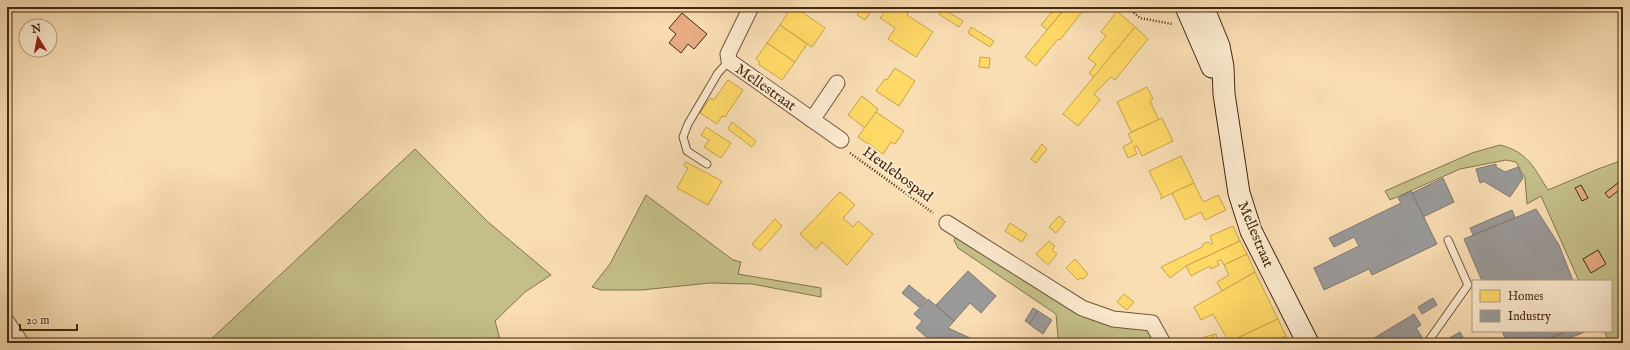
<svg xmlns="http://www.w3.org/2000/svg" width="1630" height="350" font-family="'IM FELL English',serif">
<rect width="100%" height="100%" fill="#f9ddb3"/>
<filter id="stains"><feTurbulence type="fractalNoise" baseFrequency=".005" numOctaves="4"/><feColorMatrix values="0 0 0 0 .2 0 0 0 0 .09 0 0 0 0 .02 0 0 0 .5 -.17"/></filter>
<radialGradient id="worn" r=".72"><stop offset=".6" stop-color="#630" stop-opacity="0"/><stop offset="1" stop-color="#630" stop-opacity=".3"/></radialGradient>
<!-- green -->
<g fill="#c4bf88" stroke="#84744c">
<path d="M1500 145C1528 152 1534 168 1548 190L1598 169 1623 160V252L1620 270 1623 271V343H1610L1604 331H1611V281H1579L1541 196 1527 204 1525 178 1516 162 1506 160 1460 169 1390 200 1385 191 1472 153Z"/>
<polygon points="415,149 488,222 551,275 525,292 495,321 501,343 207,343"/>
<polygon points="646,195 733,260 741,262 738,274 821,288 821,297 752,284 710,283 642,290 601,290 592,287 610,264"/>
<polygon points="959,233 1022,275 1068,308 1101,323 1138,328 1151,331 1154,343 1090,343 1058,338 1056,314 958,248 954,240"/>
</g>
<!-- homes -->
<g fill="#ffd966" stroke="#c7a44c">
<polygon points="791,7 795,7 825,28 812,47 780,25"/>
<polygon points="863,7 874,7 865,20 857,15"/>
<polygon points="888,7 899,7 908,13 907,15 933,32 916,57 888,39 895,28 880,18"/>
<polygon points="1066,7 1086,7 1060,40 1058,39 1036,66 1025,57"/>
<polygon points="1066,7 1047,30 1041,25 1052,12 1047,7"/>
<polygon points="943,9 963,21 959,27 939,14"/>
<polygon points="1117,11 1135,27 1094,77 1089,73 1096,64 1088,58 1106,36 1101,32"/>
<polygon points="780,25 807,44 795,62 767,43"/>
<polygon points="971,27 994,41 990,47 968,33"/>
<polygon points="1135,27 1148,39 1115,80 1111,77 1094,94 1100,100 1078,126 1063,114"/>
<polygon points="767,43 795,62 782,80 758,64 760,62 756,59"/>
<polygon points="980,57 990,58 989,68 979,67"/>
<polygon points="895,68 915,81 899,106 876,91 885,79 887,80"/>
<polygon points="728,80 743,90 725,117 722,116 717,124 700,113 710,98 714,100"/>
<polygon points="1147,87 1153,99 1150,101 1159,120 1131,132 1117,102"/>
<polygon points="862,96 878,109 865,128 848,115"/>
<polygon points="876,112 904,131 895,144 891,142 883,154 858,137"/>
<polygon points="1162,118 1173,141 1142,156 1137,146 1134,147 1137,154 1128,158 1123,147 1132,142 1128,134"/>
<polygon points="732,122 756,141 752,147 728,129"/>
<polygon points="706,127 731,143 721,158 704,147 709,140 701,135"/>
<polygon points="1042,144 1047,149 1036,163 1031,159"/>
<polygon points="1181,156 1194,183 1160,199 1162,197 1149,171"/>
<polygon points="686,162 722,181 708,205 677,188 688,168 684,166"/>
<polygon points="1194,183 1203,202 1218,195 1226,210 1205,220 1201,212 1185,220 1172,193"/>
<polygon points="840,192 855,205 843,218 853,227 858,221 873,234 847,265 822,242 816,249 800,234"/>
<polygon points="1059,216 1065,222 1056,233 1049,227"/>
<polygon points="775,219 782,226 760,251 752,244"/>
<polygon points="1010,223 1027,234 1022,242 1005,231"/>
<polygon points="1233,226 1240,241 1186,266 1170,278 1161,267 1202,247 1203,244 1208,242 1211,244 1213,244 1210,236"/>
<polygon points="1049,241 1055,246 1052,250 1057,254 1048,265 1036,254"/>
<polygon points="1240,241 1247,254 1224,265 1221,260 1217,261 1219,265 1211,269 1210,266 1191,276 1186,266"/>
<polygon points="1247,254 1255,272 1222,291 1217,282 1229,275 1224,265"/>
<polygon points="1075,259 1088,274 1083,279 1080,278 1078,280 1066,268"/>
<polygon points="1255,272 1278,319 1229,342 1213,314 1201,320 1194,307"/>
<polygon points="1124,294 1134,302 1127,310 1117,302"/>
<polygon points="1278,319 1286,336 1272,343 1232,343 1231,341"/>
<polygon points="1216,334 1218,343 1214,343 1212,335"/>
<polygon points="1212,335 1214,343 1205,343 1204,337"/>
<polygon points="1286,336 1289,343 1272,343"/>
</g>
<!-- industry -->
<g fill="#999" stroke="#7f7770">
<polygon points="1496,164 1496,167 1505,172 1518,167 1523,178 1510,197 1485,182 1485,181 1480,183 1476,169"/>
<polygon points="1443,178 1454,202 1423,217 1412,193"/>
<polygon points="1411,191 1437,244 1372,275 1369,269 1324,290 1314,268 1359,246 1354,237 1334,247 1329,238 1401,203 1398,198"/>
<polygon points="1536,209 1559,245 1573,281 1482,281 1464,239"/>
<polygon points="1512,210 1515,218 1473,235 1470,228"/>
<polygon points="968,271 996,296 981,313 970,303 954,321 936,305"/>
<polygon points="909,285 926,299 919,307 902,293"/>
<polygon points="1433,298 1437,305 1422,314 1418,307"/>
<polygon points="928,299 954,321 948,328 981,343 945,343 946,342 940,337 935,343 933,343 916,328 922,321 914,314"/>
<polygon points="1033,308 1038,311 1030,324 1025,321"/>
<polygon points="1038,311 1052,320 1043,334 1029,324"/>
<polygon points="1414,314 1421,325 1416,328 1422,337 1411,343 1366,343"/>
<polygon points="1502,331 1568,331 1538,343 1507,343"/>
<polygon points="1568,331 1587,331 1557,343 1538,343"/>
<polygon points="1460,332 1466,343 1441,343"/>
</g>
<!-- building -->
<g fill="#e8ac82" stroke="#432911">
<polygon points="682,13 707,34 694,49 688,44 681,53 669,43 676,34 669,28"/>
<polygon points="1623,179 1623,187 1609,198 1605,193"/>
<polygon points="1581,185 1588,198 1582,201 1575,188"/>
<polygon points="1598,250 1606,264 1591,273 1583,259"/>
</g>
<g fill="none" stroke-linecap="round" stroke-linejoin="round">
<defs>
<g id="lane">
<polyline points="707,164 687,151 683,137 688,124 718,73 729,61"/>
<polyline points="1427,343 1468,285 1448,240"/>
</g>
<g id="street">
<polyline points="751,7 728,54 729,61 841,140"/>
<polyline points="812,120 837,83"/>
<polyline points="947,223 1082,308 1113,319 1152,323 1163,343"/>
<polyline points="7,322 21,343"/>
</g>
<g id="secondary">
<polyline points="1186,7 1212,67"/>
<polyline points="1203,7 1219,46 1223,67 1224,94 1239,193 1251,231 1308,343"/>
</g>
</defs>
<!-- lane casing -->
<use href="#lane" stroke="#70563a" stroke-width="9"/>
<!-- street casing -->
<use href="#street" stroke="#70563a" stroke-width="17"/>
<!-- secondary casing -->
<use href="#secondary" stroke="#432911" stroke-width="23"/>
<!-- path -->
<g stroke="#432911" stroke-width="2.5" stroke-dasharray="1 2" stroke-linecap="butt">
<polyline points="1127,7 1140,18 1172,24"/>
<polyline points="850,153 933,213"/>
</g>
<!-- lane -->
<use href="#lane" stroke="#fbe9ce" stroke-width="7"/>
<!-- street -->
<use href="#street" stroke="#fbe9ce" stroke-width="15"/>
<!-- secondary -->
<use href="#secondary" stroke="#fbe9ce" stroke-width="21"/>
</g>
<g text-anchor="middle" stroke-width="4" stroke-linejoin="round" paint-order="stroke">
<!-- street labels -->
<g font-size="15" fill="#432911" stroke="#fbe9ce">
<text transform="translate(766 87) rotate(35)" y="5">Mellestraat</text>
<text transform="translate(898 174) rotate(36)" y="5">Heulebospad</text>
<text transform="translate(1256 234) rotate(67)" y="5">Mellestraat</text>
</g>
</g>
<!-- margin -->
<rect width="1630" height="350" fill="none" stroke="#f9ddb3" stroke-width="24"/>
<rect x="8" y="8" width="1614" height="334" fill="none" stroke="#432911" stroke-width="2"/>
<rect x="12" y="12" width="1606" height="326" fill="none" stroke="#432911"/>
<!-- legend -->
<rect x="1472" y="280" width="140" height="52" fill="#fbe9ce" stroke="#b19c82"/>
<rect x="1480" y="290" width="20" height="12" fill="#ffd966" stroke="#b19c82"/>
<text x="1508" y="300" font-size="12" fill="#432911">Homes</text>
<rect x="1480" y="310" width="20" height="12" fill="#999999" stroke="#b19c82"/>
<text x="1508" y="320" font-size="12" fill="#432911">Industry</text>
<!-- north arrow -->
<g transform="translate(38 38) rotate(350)"><circle r="19" fill="#fbe9ce" stroke="#b19c82"/>
<path d="M0-3L7 15L0 10L-7 15Z" fill="#8f2418"/>
<text y="-6" font-size="11" font-weight="bold" text-anchor="middle" fill="#432911">N</text>
</g>
<!-- scale -->
<path d="M20 324v6h57v-6" fill="none" stroke="#432911" stroke-width="2"/>
<text x="26" y="324" font-size="12" fill="#432911" stroke="#fbe9ce" stroke-width="3" paint-order="stroke">20 m</text>
<rect width="100%" height="100%" filter="url(#stains)"/>
<rect width="100%" height="100%" fill="url(#worn)"/>
</svg>
